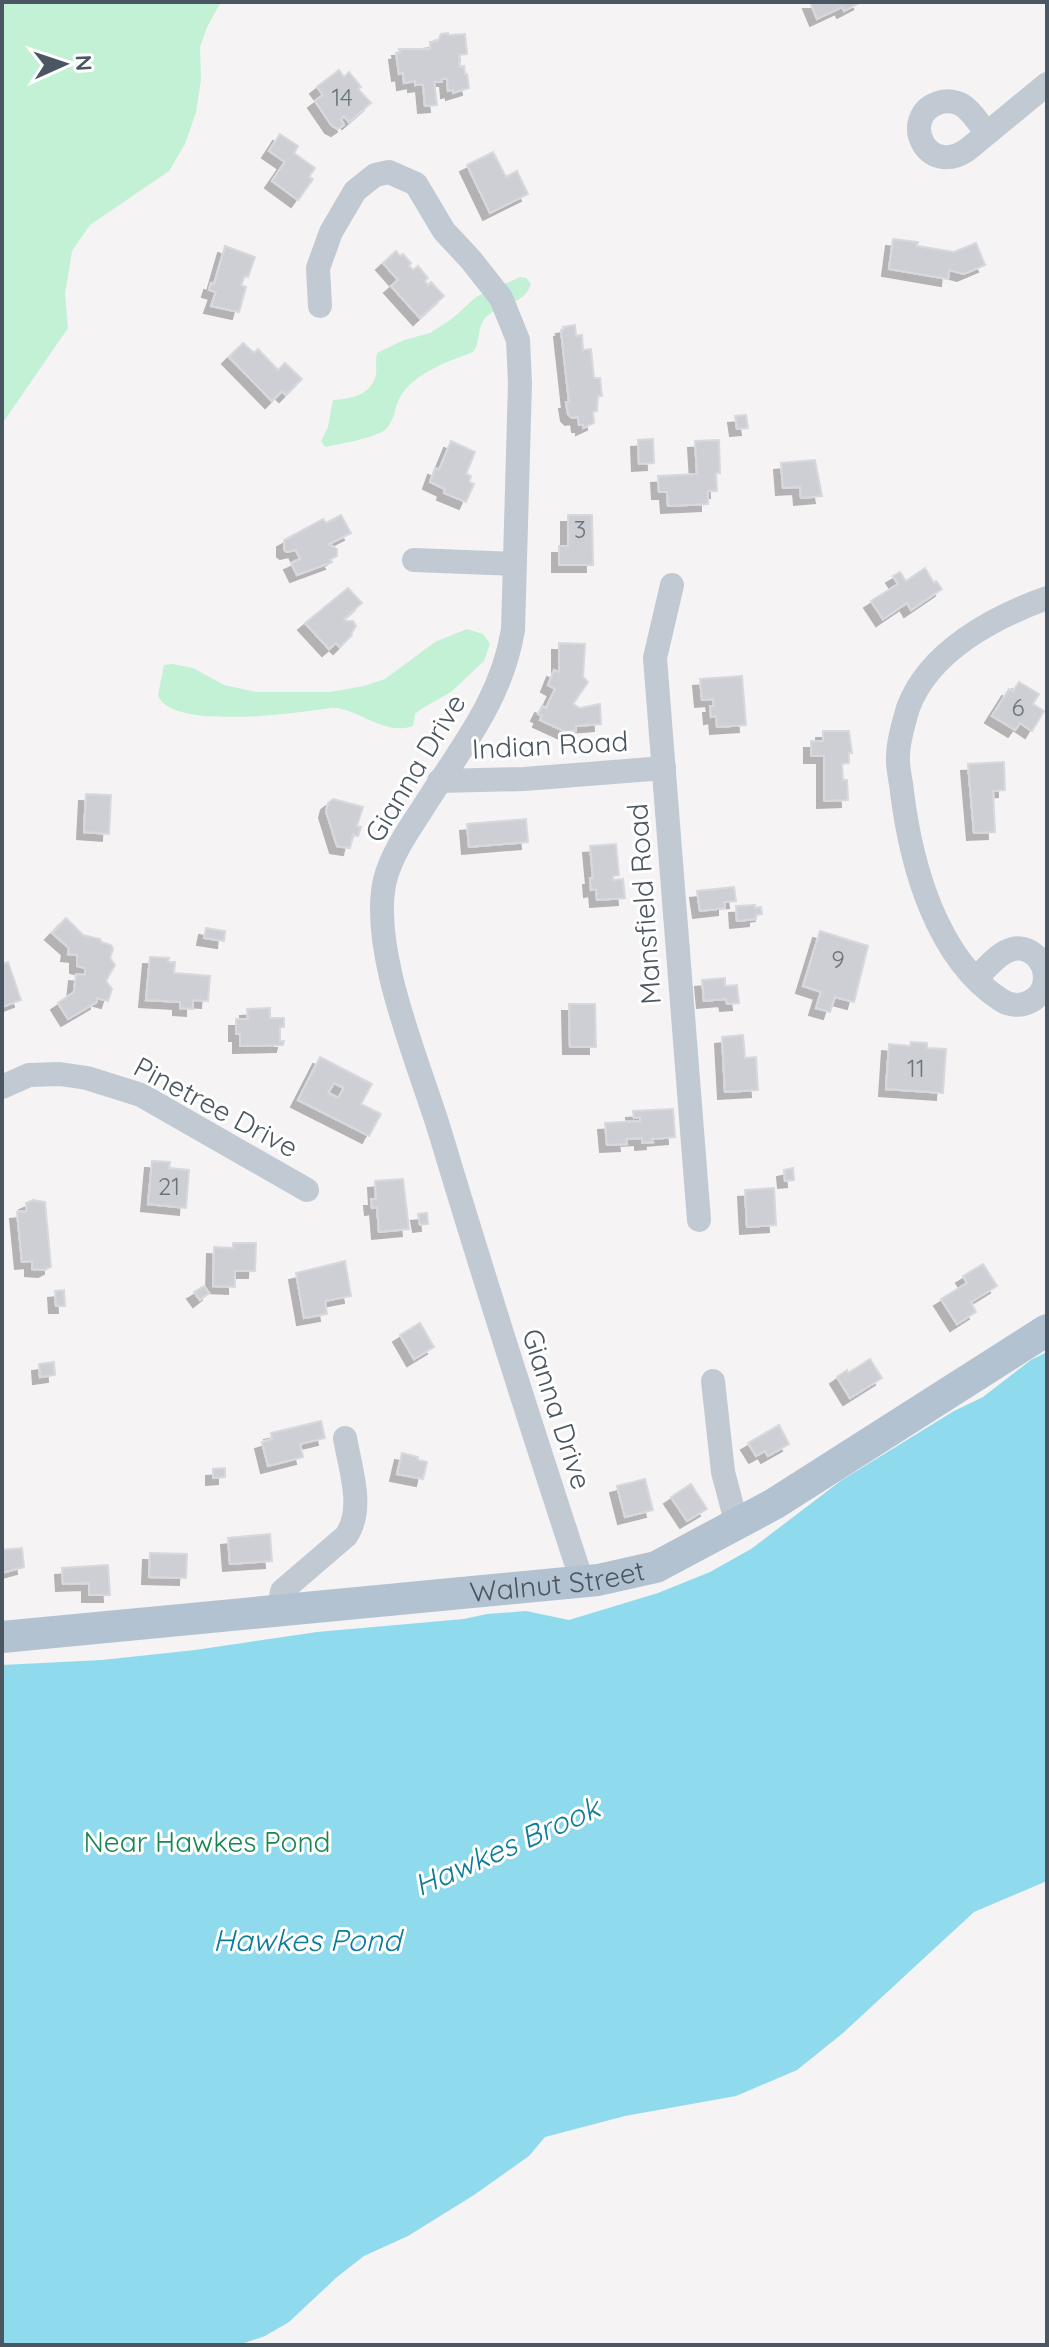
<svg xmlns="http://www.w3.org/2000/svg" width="1049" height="2347" font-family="Quicksand,sans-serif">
<defs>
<filter id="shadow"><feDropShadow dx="-7" dy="7" stdDeviation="0" flood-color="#0004"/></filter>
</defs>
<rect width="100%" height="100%" fill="#f5f3f3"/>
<!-- green -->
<g fill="#c3f1d5">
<polygon points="2,2 221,2 207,27 200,47 201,80 196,112 185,144 169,171 90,225 72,251 65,294 68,328 2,424"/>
<path d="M520 277 526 278 531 284C524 305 501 303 486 317 477 325 481 342 473 352 449 361 414 373 400 397 394 408 395 421 385 430 374 438 339 444 325 447L321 441 328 427 333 400C351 399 372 395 376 374 377 367 375 361 377 353L404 340 430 333 453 318 476 297Z"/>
<path d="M467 629 483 634 490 644 484 661 451 692 421 709 415 714 413 726C383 737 354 705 330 708 299 713 169 731 158 695L164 665 172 664 193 668 224 685 256 692H330L364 686 385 679 435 642Z"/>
</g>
<!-- water -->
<polygon fill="#90daee" points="1047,1352 1047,1881 974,1912 843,2033 797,2070 736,2096 625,2116 545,2137 529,2156 474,2195 408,2236 364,2256 337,2277 289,2322 265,2336 239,2345 2,2345 2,1665 102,1660 195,1650 317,1632 464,1619 487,1614 526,1611 569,1620 658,1593 710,1572 751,1549 842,1480 954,1411 983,1397 1031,1360"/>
<!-- building -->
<g fill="#cdcfd5" stroke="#d7d9de" stroke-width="2" fill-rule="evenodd" filter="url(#shadow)">
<polygon points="810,2 861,2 844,11 842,7 817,19"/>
<polygon points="448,33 448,35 465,34 467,54 459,55 460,67 464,66 465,74 467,74 469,88 453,93 453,90 448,91 447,79 442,79 442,82 434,82 437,105 425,106 423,84 415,85 415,81 404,83 403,73 399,74 396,53 400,52 399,49 430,49 430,42 438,41 441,34"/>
<polygon points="339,70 344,77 349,72 361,87 358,89 371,103 349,122 344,116 341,119 344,125 338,129 332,126 315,101 323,95 317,87"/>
<polygon points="280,134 298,146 294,153 315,168 309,177 313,179 298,200 272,181 285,162 269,151"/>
<polygon points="493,152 506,177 517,171 528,194 490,213 467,165"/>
<polygon points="893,239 918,242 917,246 954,252 976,243 985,265 964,274 949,270 948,279 889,269"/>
<polygon points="225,246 255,257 248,277 245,276 241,285 246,287 239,312 211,306 216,292 209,290 211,283 214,284"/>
<polygon points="396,251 400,256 403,254 411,263 409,266 413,270 418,266 428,278 425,281 428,285 431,282 444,296 420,318 391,286 398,280 383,263"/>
<polygon points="575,325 576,336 582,335 583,350 591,349 594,378 600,378 602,396 598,396 597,411 593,412 594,423 583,428 583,425 579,425 578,417 572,418 568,414 566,402 569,402 561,330 564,329 563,327"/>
<polygon points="243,343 254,353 258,349 278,370 285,363 302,379 286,395 282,391 272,401 229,357"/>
<polygon points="746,415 748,428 737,429 735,416"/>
<polygon points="653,439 654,463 639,464 638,440"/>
<polygon points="719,440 720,473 716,473 717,491 708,491 708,504 668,506 667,492 659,492 658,476 697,474 695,441"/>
<polygon points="451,441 475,452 466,474 471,476 469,482 474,484 466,502 444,493 445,489 430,482 435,468 439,470"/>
<polygon points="815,460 822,496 801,498 800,487 783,488 781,463"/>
<polygon points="341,515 351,533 329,544 337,549 337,556 330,560 332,562 297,575 291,563 300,559 296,550 287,552 284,550 284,540 323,519 326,523"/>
<polygon points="568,515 592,515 593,565 559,565 559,546 568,546"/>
<polygon points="925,568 934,583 936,581 942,589 911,610 907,603 883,619 871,601 898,584 893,576 900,572 906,581"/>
<polygon points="348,588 362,603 344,619 347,621 353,621 356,626 351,634 352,635 340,647 336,643 329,649 305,623"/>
<polygon points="559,643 585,644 583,677 588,682 573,704 580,708 600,704 601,724 576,726 576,731 566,732 540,720 542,716 538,714 542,706 546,708 555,689 548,685 554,670 559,672"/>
<polygon points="742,676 746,725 717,727 716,716 711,717 710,706 714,706 713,699 702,700 700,679"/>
<polygon points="1019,682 1039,694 1033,704 1044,711 1032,731 1020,723 1015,730 992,716 1009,689 1013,691"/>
<polygon points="823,731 849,731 852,753 849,753 849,763 842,764 843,780 847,780 848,800 824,801 824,756 811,756 811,741 823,741"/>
<polygon points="1004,762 1005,790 993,791 995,832 974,833 968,764"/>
<polygon points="86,794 111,795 109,834 84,832"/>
<polygon points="333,799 363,807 357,826 361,827 358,836 353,835 350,848 337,846 326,811 328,803"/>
<polygon points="526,819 528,842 469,847 467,824"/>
<polygon points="616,844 619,875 613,876 613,880 623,879 625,898 597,900 596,889 591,890 590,878 593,878 590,846"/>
<polygon points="734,887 736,901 725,902 725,908 700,911 697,891"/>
<polygon points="755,905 755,908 761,907 762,914 756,915 756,919 737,921 736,906"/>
<polygon points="66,918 83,935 100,939 101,942 111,945 113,949 110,958 115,965 106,981 112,989 108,1001 97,998 97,1002 68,1019 58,1003 74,992 76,974 85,975 85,968 77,966 77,955 68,954 69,948 52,933"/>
<polygon points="206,928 225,931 224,941 204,938"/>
<polygon points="820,931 868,946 854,1002 835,997 830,1012 816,1008 821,992 803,986"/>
<polygon points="150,957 169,958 168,962 175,962 174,973 210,976 208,1001 193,1000 193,1009 180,1008 180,1002 146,1000"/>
<polygon points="8,962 21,1000 2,1007 2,964"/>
<polygon points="725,978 725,986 737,985 739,1003 727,1004 726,999 704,1001 702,980"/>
<polygon points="569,1004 595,1004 596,1047 570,1047"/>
<polygon points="270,1008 270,1018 284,1018 284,1027 280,1027 280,1041 284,1041 283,1045 240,1046 240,1034 236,1034 236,1019 248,1019 247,1009"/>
<polygon points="743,1035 745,1058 756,1057 758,1090 725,1092 722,1037"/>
<polygon points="911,1042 927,1043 927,1048 946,1049 943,1093 886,1089 889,1044 910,1046"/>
<path d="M320 1057 372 1084 361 1104 381 1114 369 1136 298 1100ZM334 1083 344 1088 338 1098 328 1093Z"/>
<polygon points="673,1109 675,1137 652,1139 653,1142 642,1143 642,1138 626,1139 627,1144 607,1145 605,1123 640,1121 640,1117 634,1118 633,1111"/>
<polygon points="152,1161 170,1162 169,1168 189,1170 186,1208 148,1204"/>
<polygon points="793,1168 794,1180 785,1181 784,1170"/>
<polygon points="403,1179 409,1229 379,1232 377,1207 372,1208 371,1199 376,1199 375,1181"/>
<polygon points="774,1188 776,1225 747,1227 745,1190"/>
<polygon points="33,1200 45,1202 51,1267 45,1270 32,1269 32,1261 22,1262 17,1212 27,1211 26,1203"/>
<polygon points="427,1213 428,1224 420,1225 418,1214"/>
<polygon points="233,1243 256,1243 255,1271 235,1271 235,1287 213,1286 214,1247 233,1248"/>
<polygon points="345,1261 351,1296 325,1301 327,1314 304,1318 296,1273"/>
<polygon points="983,1264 997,1286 971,1302 976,1312 957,1324 941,1299 967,1283 963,1276"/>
<polygon points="204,1286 209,1293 200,1300 194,1292"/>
<polygon points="64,1290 65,1306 56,1306 55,1291"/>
<polygon points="420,1323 434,1347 414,1359 400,1335"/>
<polygon points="870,1359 882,1378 850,1398 837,1377 847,1370 848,1373"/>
<polygon points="54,1362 55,1375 40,1377 39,1364"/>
<polygon points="321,1421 325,1438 300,1444 303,1457 268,1466 262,1442 272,1439 271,1433"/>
<polygon points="779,1425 789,1444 768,1456 765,1451 756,1456 748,1443"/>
<polygon points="402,1453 418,1457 418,1460 427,1462 423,1479 397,1474"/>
<polygon points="225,1468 225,1477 213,1478 213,1469"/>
<polygon points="645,1479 653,1510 625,1517 617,1486"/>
<polygon points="691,1484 707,1509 687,1521 671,1497"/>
<polygon points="270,1534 272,1561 230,1564 228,1538"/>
<polygon points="22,1548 24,1567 2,1573 2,1550"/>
<polygon points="150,1553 187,1554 186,1578 149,1577"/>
<polygon points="108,1565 110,1595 89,1595 89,1583 63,1584 62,1568"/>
</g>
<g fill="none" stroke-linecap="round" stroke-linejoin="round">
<!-- minor -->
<g stroke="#c1cad2" stroke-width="24">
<path d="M987 133C979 124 972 111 962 105 955 101 945 100 938 103 899 117 926 178 967 150L1047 84"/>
<path d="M320 306 318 268 331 232 355 191 375 175 389 172 416 184 444 231 471 260 501 298 518 340 520 383 513 630C501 702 459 750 421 811 407 832 391 856 385 880 369 949 419 1063 440 1132 485 1282 533 1432 582 1581"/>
<polyline points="414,560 514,564"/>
<polyline points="672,585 655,658 699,1220"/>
<polyline points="439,781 524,779 664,768"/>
<path d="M976 979C991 963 1012 935 1036 956 1042 962 1045 969 1045 978 1045 1000 1019 1012 1001 1000 936 958 911 864 902 792 901 780 897 767 898 756 898 741 904 722 908 708 929 651 994 617 1047 598"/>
<polyline points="2,1087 29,1075 60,1074 87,1078 141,1095 307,1190"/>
<polyline points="713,1381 723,1472 737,1525"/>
<path d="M279 1610 282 1591 346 1536C365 1509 350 1468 345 1438"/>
</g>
<!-- major -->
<path stroke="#b3c2d1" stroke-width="32" id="s1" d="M2 1637 598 1580 656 1567 774 1504 1047 1330"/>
</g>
<g text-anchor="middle" stroke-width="6" stroke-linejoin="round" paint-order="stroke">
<!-- number labels -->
<g font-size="24" fill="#6b747e">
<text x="342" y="106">14</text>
<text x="580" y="538">3</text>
<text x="1018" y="716">6</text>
<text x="838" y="968">9</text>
<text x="916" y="1077">11</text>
<text x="169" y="1195">21</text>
</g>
<!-- street labels -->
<g font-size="28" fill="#4a5661" stroke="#fff">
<text transform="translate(550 745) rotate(-3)" y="10">Indian Road</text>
<text transform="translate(415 768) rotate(-59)" y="10">Gianna Drive</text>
<text transform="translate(644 904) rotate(-94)" y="10">Mansfield Road</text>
<text transform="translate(216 1107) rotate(28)" y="10">Pinetree Drive</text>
<text transform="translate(557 1409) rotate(72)" y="10">Gianna Drive</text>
<text dy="10" stroke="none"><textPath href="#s1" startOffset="558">Walnut Street</textPath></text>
</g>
<!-- park labels -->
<g font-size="28" fill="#17864f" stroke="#fff">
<text x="207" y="1852">Near Hawkes Pond</text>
</g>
<!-- water labels -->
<g font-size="30" font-style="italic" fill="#0c7c9b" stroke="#fff">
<text transform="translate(507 1847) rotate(-24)" y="10">Hawkes Brook</text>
<text x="307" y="1951">Hawkes Pond</text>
</g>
</g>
<!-- border -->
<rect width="1049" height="2347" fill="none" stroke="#4a5661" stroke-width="8"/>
<!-- north arrow -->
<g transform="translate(64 64) rotate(87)" stroke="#ffffff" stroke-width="6" paint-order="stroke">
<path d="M0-6L14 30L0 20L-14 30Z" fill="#4a5661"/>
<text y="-12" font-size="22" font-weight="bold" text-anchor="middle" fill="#4a5661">N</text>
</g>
</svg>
